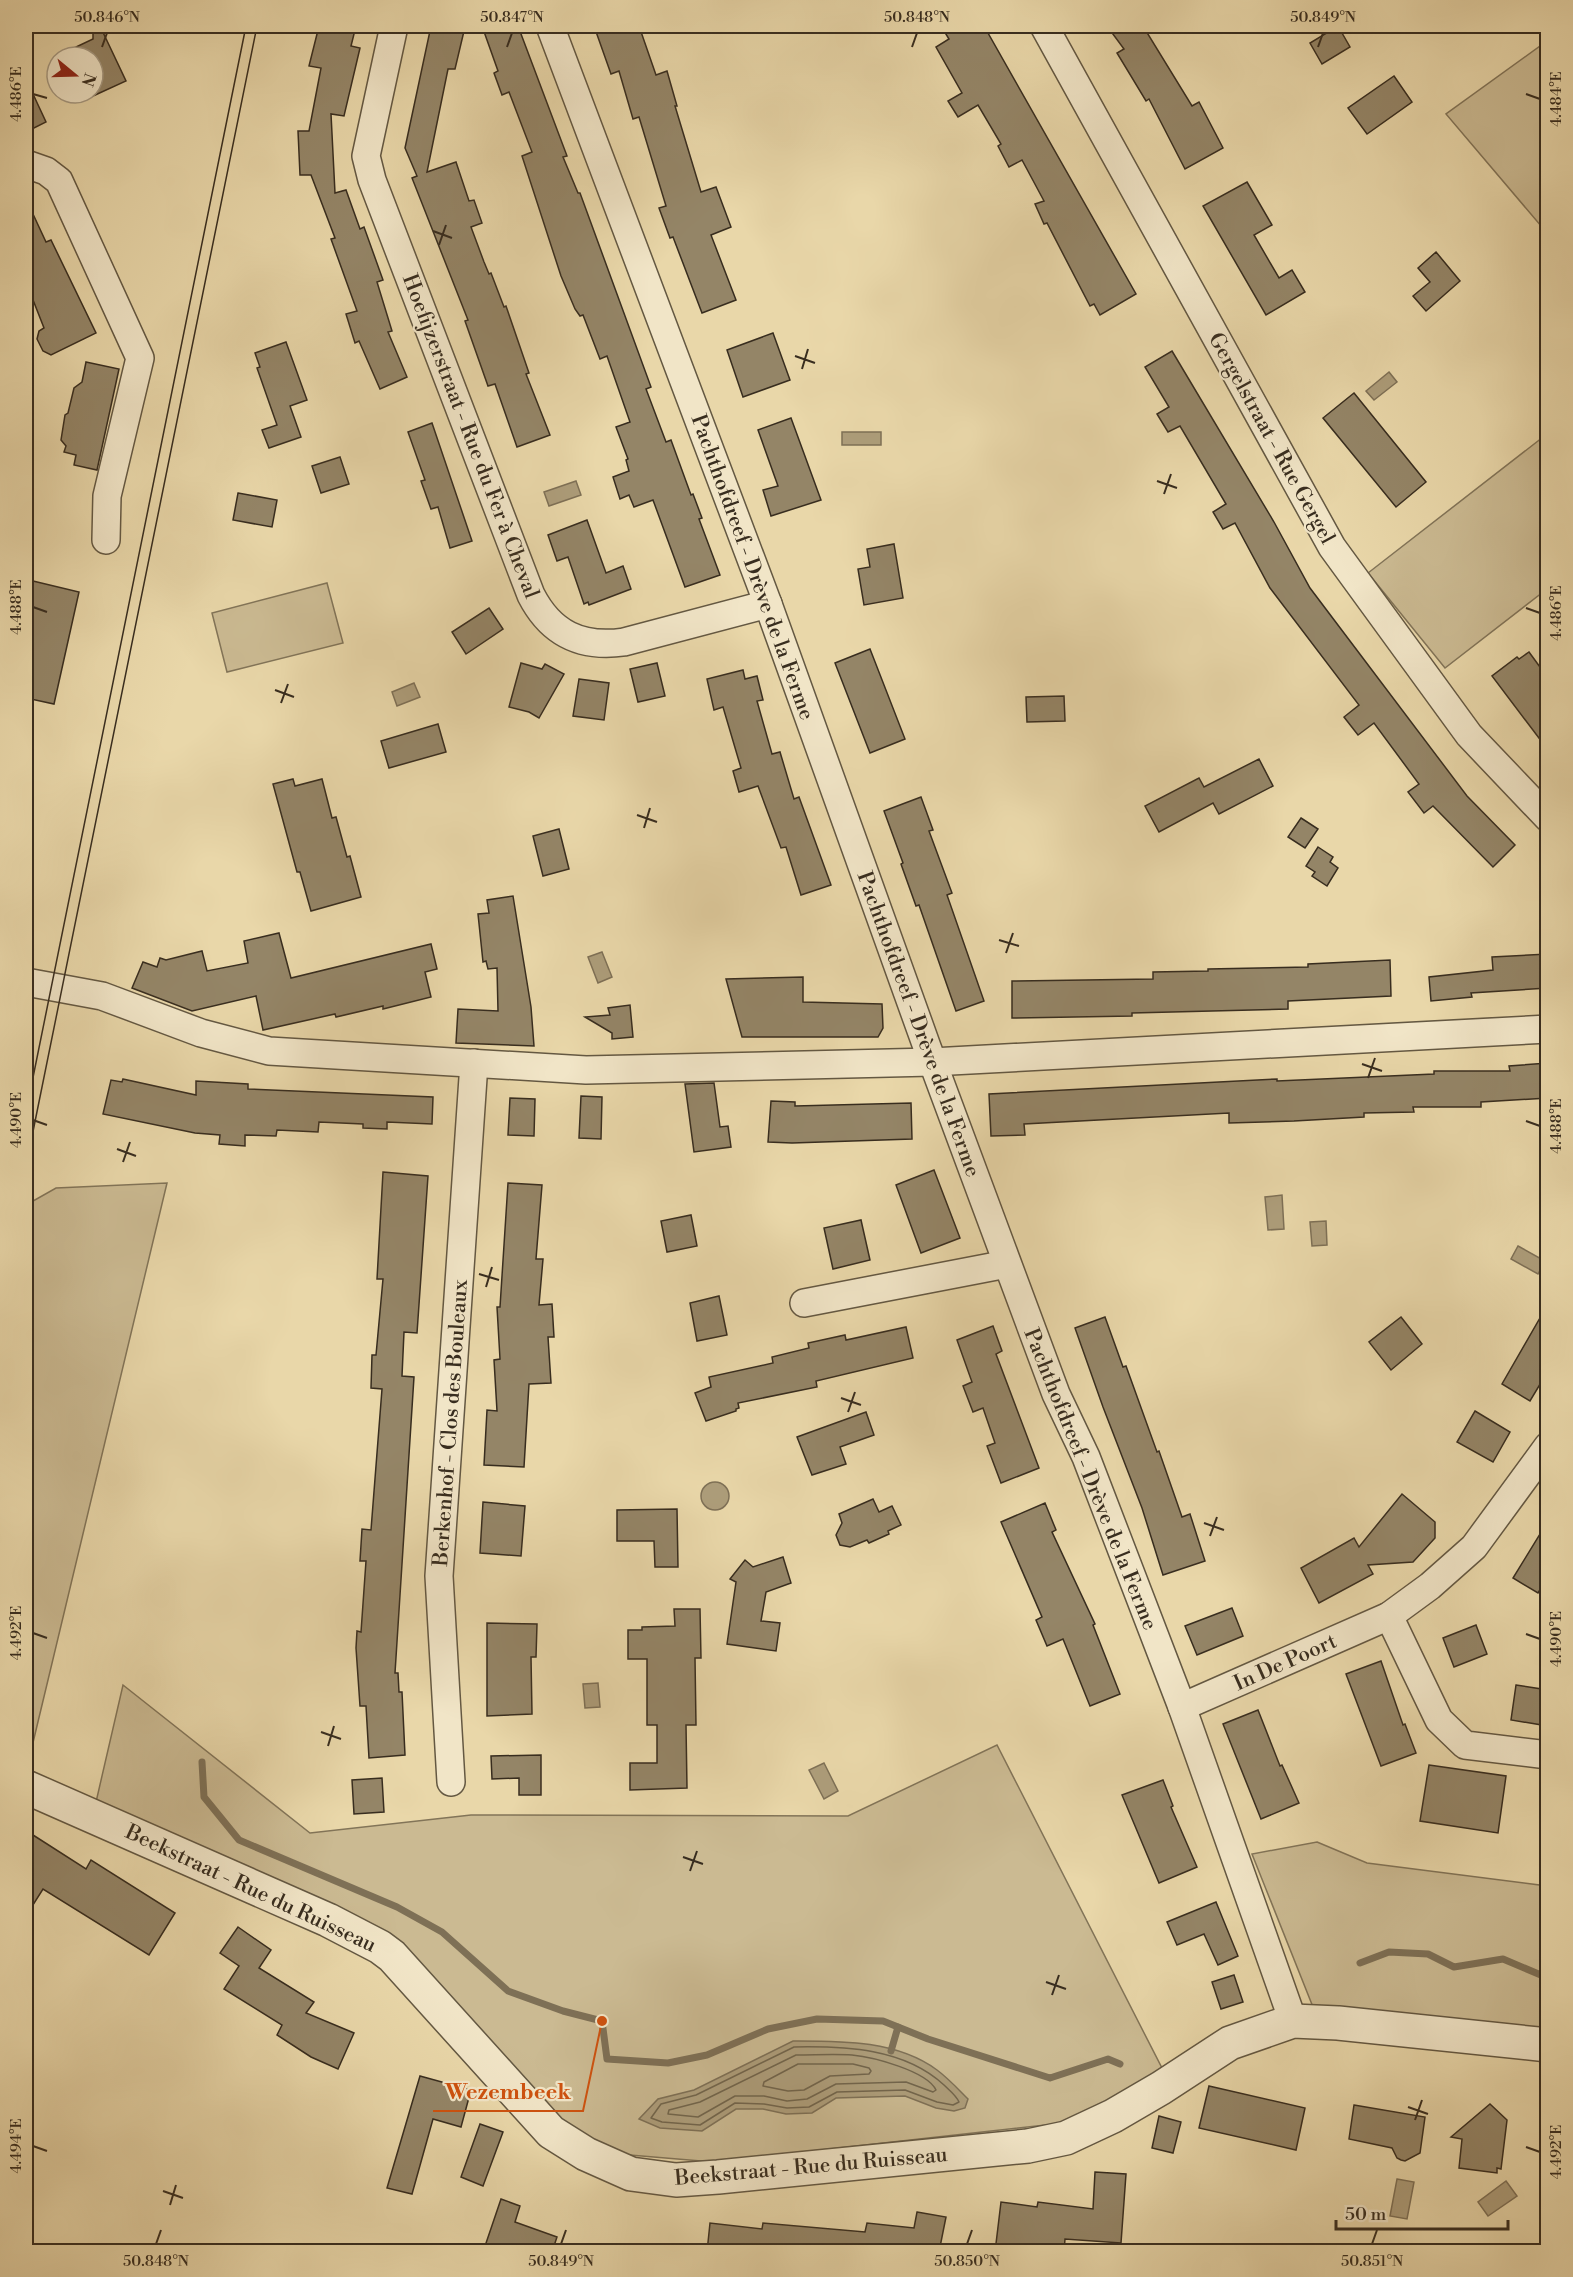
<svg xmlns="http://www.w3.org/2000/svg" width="1573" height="2277" font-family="'Libre Bodoni',serif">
<rect width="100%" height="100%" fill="#e9d7a9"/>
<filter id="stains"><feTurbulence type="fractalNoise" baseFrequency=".00333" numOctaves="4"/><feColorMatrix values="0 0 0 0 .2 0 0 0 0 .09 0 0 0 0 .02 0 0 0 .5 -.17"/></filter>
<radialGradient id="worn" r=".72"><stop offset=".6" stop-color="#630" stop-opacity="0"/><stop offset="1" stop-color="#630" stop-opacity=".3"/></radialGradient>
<!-- green -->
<g fill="#cbba92" stroke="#827458" stroke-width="1.5">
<polygon points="1547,41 1547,233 1446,114"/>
<polygon points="1547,434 1547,589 1445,668 1368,573"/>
<polygon points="327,583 343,643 227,672 212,613"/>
<polygon points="167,1183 31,1751 26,1751 26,1205 56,1188"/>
<polygon points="123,1685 310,1833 471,1815 848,1816 997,1745 1164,2072 1064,2123 713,2162 618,2154 557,2124 381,1935 96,1802"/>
<polygon points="1317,1842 1367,1863 1547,1886 1547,2030 1313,2007 1252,1854"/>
</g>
<!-- water -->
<g fill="#ad9d7a" stroke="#7e7056" stroke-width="1.5">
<polygon points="1389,372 1397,382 1374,400 1366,391"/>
<rect x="842" y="432" width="39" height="13"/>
<polygon points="576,481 581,495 549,506 544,492"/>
<polygon points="414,683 420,697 397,706 392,692"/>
<polygon points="602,952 612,977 598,983 588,957"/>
<polygon points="1282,1195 1284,1229 1268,1230 1265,1197"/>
<polygon points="1326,1221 1327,1245 1312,1246 1310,1222"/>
<polygon points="1518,1246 1545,1261 1538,1274 1511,1259"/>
<circle cx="715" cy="1496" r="14"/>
<polygon points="598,1683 600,1707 585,1708 583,1684"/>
<polygon points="824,1763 838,1791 824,1799 809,1770"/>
<path d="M793 2041C841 2041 896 2040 937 2070 948 2078 958 2089 968 2099L965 2108 954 2111 936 2108 905 2096 836 2098 812 2113 786 2114 763 2109H736L702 2131 660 2128 639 2119 658 2099 694 2090Z"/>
<polygon points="1397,2179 1414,2182 1407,2219 1390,2216"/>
<polygon points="1506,2181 1517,2196 1488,2216 1478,2202"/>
</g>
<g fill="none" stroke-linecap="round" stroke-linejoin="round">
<!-- shore -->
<g stroke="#72654c" stroke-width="1.5">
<path d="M794 2047C845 2046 904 2048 944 2085 949 2090 956 2095 959 2102L953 2105 937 2102 905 2090 837 2092 809 2107 787 2108 764 2104 735 2103 700 2125 662 2122 651 2118 661 2104 696 2095Z"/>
<path d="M796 2055C815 2055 834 2054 852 2055 873 2057 927 2071 936 2090L933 2092 906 2082 836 2084 807 2099 787 2101 764 2096H735L698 2117 668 2114 669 2110 700 2102Z"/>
<polygon points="798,2064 853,2064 869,2068 871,2071 869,2074 830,2076 804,2090 788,2091 763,2086 764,2082"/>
</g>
<!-- stream -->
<g stroke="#7e7056" stroke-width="7">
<polyline points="202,1762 204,1797 239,1840 397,1907 442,1932 508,1991 563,2011 602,2021 607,2059 668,2063 707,2055 768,2029 817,2019 883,2021 928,2039 1050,2078 1108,2059 1120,2064"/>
<polyline points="1360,1963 1389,1952 1428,1954 1454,1967 1503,1959 1548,1978"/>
<polyline points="891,2051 898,2027"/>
</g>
</g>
<!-- building -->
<g fill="#948567" stroke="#382d1f" stroke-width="1.5">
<polygon points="93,26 100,26 126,81 93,96 93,57 55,57 93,39"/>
<polygon points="319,26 356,26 351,46 360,48 344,116 331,114 335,193 346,190 360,229 364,227 383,280 377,282 392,331 388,332 407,377 380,389 359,341 355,343 346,314 357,311 331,239 335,238 311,175 300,175 298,131 309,131 321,68 309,66"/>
<polygon points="431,26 464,31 455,69 448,69 427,172 456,162 469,201 474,200 482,223 471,227 484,262 489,274 491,273 504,307 506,306 529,373 526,374 550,435 517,447 495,384 488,386 465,321 468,320 412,178 417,176 405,148"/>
<polygon points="482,26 518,26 567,156 563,157 578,193 580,193 651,387 646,389 666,442 671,440 691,495 693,494 702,518 699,519 720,575 685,587 653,500 634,507 629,495 620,499 613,477 629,471 626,460 628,459 616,427 630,422 607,356 600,359 583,315 580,316 575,309 561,276 522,156 532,152 509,92 502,95 494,73 498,71"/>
<polygon points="594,26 639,26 656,75 667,71 677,106 675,106 701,192 716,187 731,227 711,235 736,300 702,313 673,237 670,238 659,208 666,206 639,117 633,119 619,71 611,74"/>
<polygon points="941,26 984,26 1136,294 1100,315 1094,304 1090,306 1047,223 1044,224 1035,204 1044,201 1022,160 1009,167 998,146 1001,144 978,105 958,117 948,101 962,93 936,47 949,39"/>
<polygon points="1107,26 1143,26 1192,106 1199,102 1223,148 1185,169 1149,99 1146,101 1117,53 1124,49"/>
<polygon points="1338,26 1350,47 1322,64 1310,43"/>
<polygon points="1394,76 1412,102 1367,134 1348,108"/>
<polygon points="26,79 46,122 26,132"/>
<polygon points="1247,182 1272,225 1254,235 1279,278 1292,270 1305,292 1266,315 1203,206"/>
<polygon points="26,199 46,242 51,240 96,333 51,355 43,351 37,339 39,331 44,328 26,282"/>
<polygon points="1436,252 1460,281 1426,311 1413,296 1430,282 1418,268"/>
<polygon points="773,333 790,380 743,397 727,350"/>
<polygon points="286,342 307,400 290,406 301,437 269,448 262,430 277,425 257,368 260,367 255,353"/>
<polygon points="1172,351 1274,522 1310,588 1467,796 1515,845 1493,867 1433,806 1424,813 1408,792 1419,784 1374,723 1358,735 1344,717 1359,705 1270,588 1235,523 1223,529 1213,512 1226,504 1180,426 1168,432 1157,414 1169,407 1145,367"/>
<polygon points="86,362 119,369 97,470 74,465 76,455 64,452 66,446 61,440 65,415 68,413 74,388 82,382"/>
<polygon points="1354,393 1426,482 1396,507 1323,418"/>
<polygon points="791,418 821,500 771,516 763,490 778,486 758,430"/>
<polygon points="432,423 472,541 450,548 438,507 431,509 421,481 425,480 408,432"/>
<polygon points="340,457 349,484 321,493 312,466"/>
<polygon points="238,493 277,500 272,527 233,520"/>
<polygon points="587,520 606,573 623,566 631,589 589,605 588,602 584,604 568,557 557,561 548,535"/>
<polygon points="894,544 903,598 864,605 858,569 870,567 867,549"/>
<polygon points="33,581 79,592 54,704 26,698 26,612"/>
<polygon points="489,608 503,629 466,654 452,632"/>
<polygon points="870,649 905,739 870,753 835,663"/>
<polygon points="1529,652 1548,678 1548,750 1492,676 1517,657 1519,659"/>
<polygon points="521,663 542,669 545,664 564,674 539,718 529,712 509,707"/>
<polygon points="657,663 665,696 638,702 630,669"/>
<polygon points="743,670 745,679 757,676 763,700 757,701 772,754 780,752 794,799 799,797 831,885 801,895 786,847 781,848 758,786 739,792 733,771 741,768 723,707 714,710 707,679"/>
<polygon points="579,679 609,683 604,720 573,716"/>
<polygon points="1064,696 1065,721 1027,722 1026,697"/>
<polygon points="438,724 446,752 389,768 381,741"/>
<polygon points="1259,759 1273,786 1219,814 1213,803 1159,832 1145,806 1199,778 1204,787"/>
<polygon points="293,779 295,786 322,779 332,818 336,817 347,857 350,856 361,897 311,911 300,872 297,872 273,784"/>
<polygon points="921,797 933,830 929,831 952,893 947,895 984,1001 956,1011 919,905 916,906 901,864 903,863 884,811"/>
<polygon points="1301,818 1318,829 1305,848 1288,837"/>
<polygon points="559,829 569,869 543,876 533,836"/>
<polygon points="1318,847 1333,857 1330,862 1338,868 1327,886 1312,876 1315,872 1306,866"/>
<polygon points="513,896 531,1007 534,1046 456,1043 458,1009 498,1011 497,968 488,969 486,961 483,962 478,914 489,913 487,900"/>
<polygon points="279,933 291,978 431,944 437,969 425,972 431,997 383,1009 383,1006 336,1017 335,1014 263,1030 256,996 192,1011 132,988 143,962 157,967 160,958 166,960 202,951 207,971 248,963 244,941"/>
<polygon points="1548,954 1548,988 1471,993 1472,997 1431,1001 1429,977 1493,970 1492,957"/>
<polygon points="1390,960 1391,996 1288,1001 1288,1009 1132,1013 1132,1016 1012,1018 1012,981 1153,979 1153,972 1208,971 1208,969 1308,967 1308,964"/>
<polygon points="803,977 803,1002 882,1004 883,1028 878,1037 742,1037 726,979"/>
<polygon points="630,1005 633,1037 612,1039 612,1033 585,1017 610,1015 608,1008"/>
<polygon points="1548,1063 1548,1098 1481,1102 1481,1107 1413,1107 1414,1112 1364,1113 1364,1117 1294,1121 1229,1123 1229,1113 1024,1124 1025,1135 991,1136 989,1094 1277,1079 1277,1081 1434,1074 1434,1071 1510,1071 1509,1066"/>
<polygon points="123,1079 196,1095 196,1081 248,1084 248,1089 433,1097 432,1124 387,1122 387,1129 363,1128 363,1124 319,1122 318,1132 277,1130 276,1136 245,1135 245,1146 219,1144 220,1135 195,1133 103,1114 111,1080 122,1082"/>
<polygon points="714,1083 720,1127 728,1126 731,1147 694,1152 685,1084"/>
<polygon points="581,1096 602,1097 601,1139 579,1138"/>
<polygon points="510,1098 535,1099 534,1136 508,1135"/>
<polygon points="771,1101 795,1102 795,1106 911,1103 912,1139 792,1143 768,1142"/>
<polygon points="934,1170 960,1238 921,1253 896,1185"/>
<polygon points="383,1172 428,1176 417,1333 404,1332 402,1376 414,1377 395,1673 398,1673 399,1692 402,1692 405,1755 369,1758 366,1706 360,1706 356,1648 357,1631 361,1632 366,1561 360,1561 362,1529 371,1530 382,1389 371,1388 372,1355 376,1355 383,1279 377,1279"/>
<polygon points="508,1183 542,1185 536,1259 543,1259 539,1305 552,1304 554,1337 548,1337 551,1383 529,1384 524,1467 484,1465 487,1410 497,1411 494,1360 500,1359 497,1307 500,1307"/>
<polygon points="691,1215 697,1246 667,1252 661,1221"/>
<polygon points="861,1220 870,1260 833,1269 824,1228"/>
<polygon points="719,1296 727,1335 697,1341 690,1303"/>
<polygon points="1548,1304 1548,1371 1530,1401 1502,1384"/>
<polygon points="1105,1317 1123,1367 1126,1366 1157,1452 1159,1451 1182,1517 1190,1514 1205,1561 1163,1575 1142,1508 1103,1407 1075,1328"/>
<polygon points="1401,1317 1422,1344 1391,1370 1369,1342"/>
<polygon points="993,1326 1002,1351 996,1354 1039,1468 1001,1483 987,1446 995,1443 983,1408 973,1412 963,1386 972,1382 957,1340"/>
<polygon points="906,1327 913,1358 816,1381 817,1387 738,1403 739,1408 736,1409 736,1411 706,1421 695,1393 711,1387 709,1377 773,1363 772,1357 809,1348 808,1343 845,1335 846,1340"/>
<polygon points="1475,1411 1510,1432 1493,1462 1457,1442"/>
<polygon points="866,1412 874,1435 840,1447 846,1464 812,1475 797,1437"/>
<polygon points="1402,1494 1435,1522 1435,1538 1413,1562 1368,1565 1373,1574 1319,1603 1301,1568 1354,1538 1359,1547"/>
<polygon points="873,1499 879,1512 892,1506 901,1525 888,1531 889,1534 869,1543 867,1540 850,1547 840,1545 836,1535 842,1523 839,1514"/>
<polygon points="483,1502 525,1506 521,1556 480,1553"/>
<polygon points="1045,1503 1056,1530 1052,1532 1095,1624 1093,1625 1120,1694 1090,1706 1063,1639 1047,1646 1036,1620 1042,1617 1001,1522"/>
<polygon points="677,1509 678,1567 655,1567 654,1541 617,1541 617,1510"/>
<polygon points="1548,1521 1548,1577 1538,1593 1513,1578"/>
<polygon points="783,1557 791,1583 766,1592 761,1621 780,1623 776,1651 727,1644 736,1582 730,1579 745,1560 753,1567"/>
<polygon points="1232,1608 1243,1636 1197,1655 1185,1626"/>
<polygon points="674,1609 700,1609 701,1658 695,1658 696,1725 686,1725 687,1788 630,1790 630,1763 657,1763 657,1725 647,1725 647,1659 628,1659 628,1630 642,1630 642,1627 675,1626"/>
<polygon points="487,1623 537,1624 536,1657 531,1657 532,1714 487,1716"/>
<polygon points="1476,1625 1487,1654 1454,1667 1443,1638"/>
<polygon points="1381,1661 1403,1725 1405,1724 1416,1753 1381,1766 1346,1674"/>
<polygon points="1516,1685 1548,1690 1548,1726 1511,1720"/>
<polygon points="1258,1710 1280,1766 1282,1765 1299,1803 1261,1819 1223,1724"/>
<polygon points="541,1755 541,1795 519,1795 519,1778 492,1779 491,1756"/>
<polygon points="1429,1765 1506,1776 1498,1833 1420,1821"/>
<polygon points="382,1778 384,1812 354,1814 352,1780"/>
<polygon points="1163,1780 1173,1806 1171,1807 1197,1867 1159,1883 1122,1795"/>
<polygon points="33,1835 86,1869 91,1860 175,1913 149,1955 43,1889 26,1916 26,1847"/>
<polygon points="1216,1902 1238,1956 1218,1965 1204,1934 1177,1945 1167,1922"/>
<polygon points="238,1927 271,1950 259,1968 314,2002 306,2013 354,2033 338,2069 311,2057 277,2035 282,2025 224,1989 239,1966 220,1953"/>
<polygon points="1234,1975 1243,2002 1221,2009 1212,1982"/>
<polygon points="420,2076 471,2090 461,2127 433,2119 412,2194 387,2188"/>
<polygon points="1209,2086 1305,2108 1296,2150 1199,2128"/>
<polygon points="1490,2104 1507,2120 1501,2169 1497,2168 1497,2173 1459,2168 1462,2139 1451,2137"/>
<polygon points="1354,2105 1425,2117 1420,2153 1405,2161 1401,2160 1397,2158 1392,2148 1349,2139"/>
<polygon points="1159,2116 1181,2122 1173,2153 1152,2148"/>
<polygon points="480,2124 503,2132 483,2186 461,2177"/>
<polygon points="1095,2172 1126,2174 1121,2243 1065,2239 1064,2252 1013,2248 1013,2252 995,2252 1001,2202 1037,2207 1038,2202 1093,2209"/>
<polygon points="501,2199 520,2206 515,2222 557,2237 552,2252 483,2252"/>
<polygon points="917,2212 946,2217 939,2252 912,2252 883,2246 882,2252 707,2252 710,2223 762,2229 763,2223 865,2232 867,2223 914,2228"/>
</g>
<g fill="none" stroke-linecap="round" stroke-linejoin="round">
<defs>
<g id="minor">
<path d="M394 26 366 156 372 180 531 595C551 634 581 648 624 642L768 604"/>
<polyline points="550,26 768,604 927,1047 1056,1394 1086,1457 1182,1707 1293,2021"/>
<polyline points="1044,26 1332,547 1469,735 1548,818"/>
<polyline points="26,164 46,171 59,181 140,358 107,496 106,540"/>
<polyline points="26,982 102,996 201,1033 269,1051 586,1070 932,1062 1548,1029"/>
<polyline points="804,1303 1007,1264"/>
<polyline points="1389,1616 1439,1720 1465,1745 1548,1755"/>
<polyline points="1182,1707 1389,1616 1430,1586 1474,1547 1548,1446"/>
<polyline points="451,1782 439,1576 474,1063"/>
</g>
<polyline id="tertiary" points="26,1787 328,1920 380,1947 392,1956 551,2132 586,2154 631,2174 676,2180 718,2177 1028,2146 1066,2138 1113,2116 1161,2088 1230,2043 1293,2021 1338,2023 1548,2045"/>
</defs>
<!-- minor casing -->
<use href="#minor" stroke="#645842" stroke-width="30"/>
<!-- tertiary casing -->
<use href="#tertiary" stroke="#645842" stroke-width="36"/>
<!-- minor -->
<use href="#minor" stroke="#f1e5c7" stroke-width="27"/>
<!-- tertiary -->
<use href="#tertiary" stroke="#f1e5c7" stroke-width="33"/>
<!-- tram -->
<g stroke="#382d1f" stroke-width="1.5">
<polyline points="26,1112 246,26"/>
<polyline points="26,1166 257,26"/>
</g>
</g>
<!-- ticks -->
<path fill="none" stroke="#382d1f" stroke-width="2" d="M102 47 107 33M507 47 512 33M912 47 917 33M1318 47 1323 33M33 94 47 98M1526 94 1540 99M433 231 452 238M439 245 446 225M795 356 815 363M802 369 808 349M1157 481 1177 488M1164 494 1171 474M33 607 47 612M1526 608 1540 613M275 690 294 697M281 703 288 684M637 815 657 822M644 828 650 808M999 940 1019 946M1006 953 1013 933M1362 1064 1382 1071M1368 1078 1375 1058M33 1120 47 1125M1526 1121 1540 1126M117 1149 136 1156M123 1162 130 1142M479 1274 499 1280M486 1287 492 1267M841 1398 861 1405M848 1412 855 1392M1204 1523 1224 1530M1210 1536 1217 1517M33 1633 47 1638M1526 1634 1540 1639M321 1732 341 1739M328 1746 334 1726M683 1857 703 1864M690 1871 697 1851M1046 1982 1066 1989M1052 1995 1059 1975M1408 2107 1428 2114M1415 2120 1422 2100M33 2146 47 2151M1526 2147 1540 2152M163 2191 183 2198M170 2205 176 2185M156 2244 161 2230M561 2244 566 2230M967 2244 972 2230M1372 2244 1377 2230"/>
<g text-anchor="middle" stroke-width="4.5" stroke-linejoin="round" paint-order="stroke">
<!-- street labels -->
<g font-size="21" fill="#382d1f" stroke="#f1e5c7">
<text transform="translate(471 436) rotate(69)" y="7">Hoefijzerstraat - Rue du Fer à Cheval</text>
<text transform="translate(1272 438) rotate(61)" y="7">Gergelstraat - Rue Gergel</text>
<text transform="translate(753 567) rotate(70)" y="7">Pachthofdreef - Drève de la Ferme</text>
<text transform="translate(919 1024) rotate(70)" y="7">Pachthofdreef - Drève de la Ferme</text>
<text transform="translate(450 1423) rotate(-86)" y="7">Berkenhof - Clos des Bouleaux</text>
<text transform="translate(1091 1479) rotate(68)" y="7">Pachthofdreef - Drève de la Ferme</text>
<text transform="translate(1285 1662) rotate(-24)" y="7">In De Poort</text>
<text transform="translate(251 1888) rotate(25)" y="7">Beekstraat - Rue du Ruisseau</text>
<text transform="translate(811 2166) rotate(-5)" y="7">Beekstraat - Rue du Ruisseau</text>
</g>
</g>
<!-- callouts -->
<path fill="none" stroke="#ce520f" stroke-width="2" d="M602 2021L583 2111H433"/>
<circle fill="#ce520f" stroke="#f1e5c7" stroke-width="2" cx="602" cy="2021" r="6"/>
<g font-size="22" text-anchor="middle" font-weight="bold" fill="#ce520f" stroke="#f1e5c7" stroke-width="4.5" stroke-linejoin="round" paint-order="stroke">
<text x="508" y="2099">Wezembeek</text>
</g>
<!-- margin -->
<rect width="1573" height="2277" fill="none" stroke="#e9d7a9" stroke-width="66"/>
<!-- north arrow -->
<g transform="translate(75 75) rotate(109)"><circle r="28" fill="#f1e5c7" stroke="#a79b84" stroke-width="1.5"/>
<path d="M0-4.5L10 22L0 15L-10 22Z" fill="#8f2418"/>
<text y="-9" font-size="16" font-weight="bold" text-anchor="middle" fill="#382d1f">N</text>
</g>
<!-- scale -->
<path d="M1336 2220v9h172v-9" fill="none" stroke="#382d1f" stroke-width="3"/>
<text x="1345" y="2220" font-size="18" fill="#382d1f" stroke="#f1e5c7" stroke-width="4.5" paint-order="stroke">50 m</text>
<rect x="33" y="33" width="1507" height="2211" fill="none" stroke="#382d1f" stroke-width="2"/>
<g font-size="15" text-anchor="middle" fill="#382d1f">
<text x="107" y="22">50.846°N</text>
<text x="512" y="22">50.847°N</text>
<text x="917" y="22">50.848°N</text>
<text x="1323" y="22">50.849°N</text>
<text transform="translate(16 94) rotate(-90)" y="5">4.486°E</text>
<text transform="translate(1556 99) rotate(-90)" y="5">4.484°E</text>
<text transform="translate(16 607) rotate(-90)" y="5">4.488°E</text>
<text transform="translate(1556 613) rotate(-90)" y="5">4.486°E</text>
<text transform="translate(16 1120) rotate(-90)" y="5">4.490°E</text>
<text transform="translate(1556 1126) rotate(-90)" y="5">4.488°E</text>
<text transform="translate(16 1633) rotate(-90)" y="5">4.492°E</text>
<text transform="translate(1556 1639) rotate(-90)" y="5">4.490°E</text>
<text transform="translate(16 2146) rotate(-90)" y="5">4.494°E</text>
<text transform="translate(1556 2152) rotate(-90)" y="5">4.492°E</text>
<text x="156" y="2266">50.848°N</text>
<text x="561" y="2266">50.849°N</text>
<text x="967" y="2266">50.850°N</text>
<text x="1372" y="2266">50.851°N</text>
</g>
<rect width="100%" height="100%" filter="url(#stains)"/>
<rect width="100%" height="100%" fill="url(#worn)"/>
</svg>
